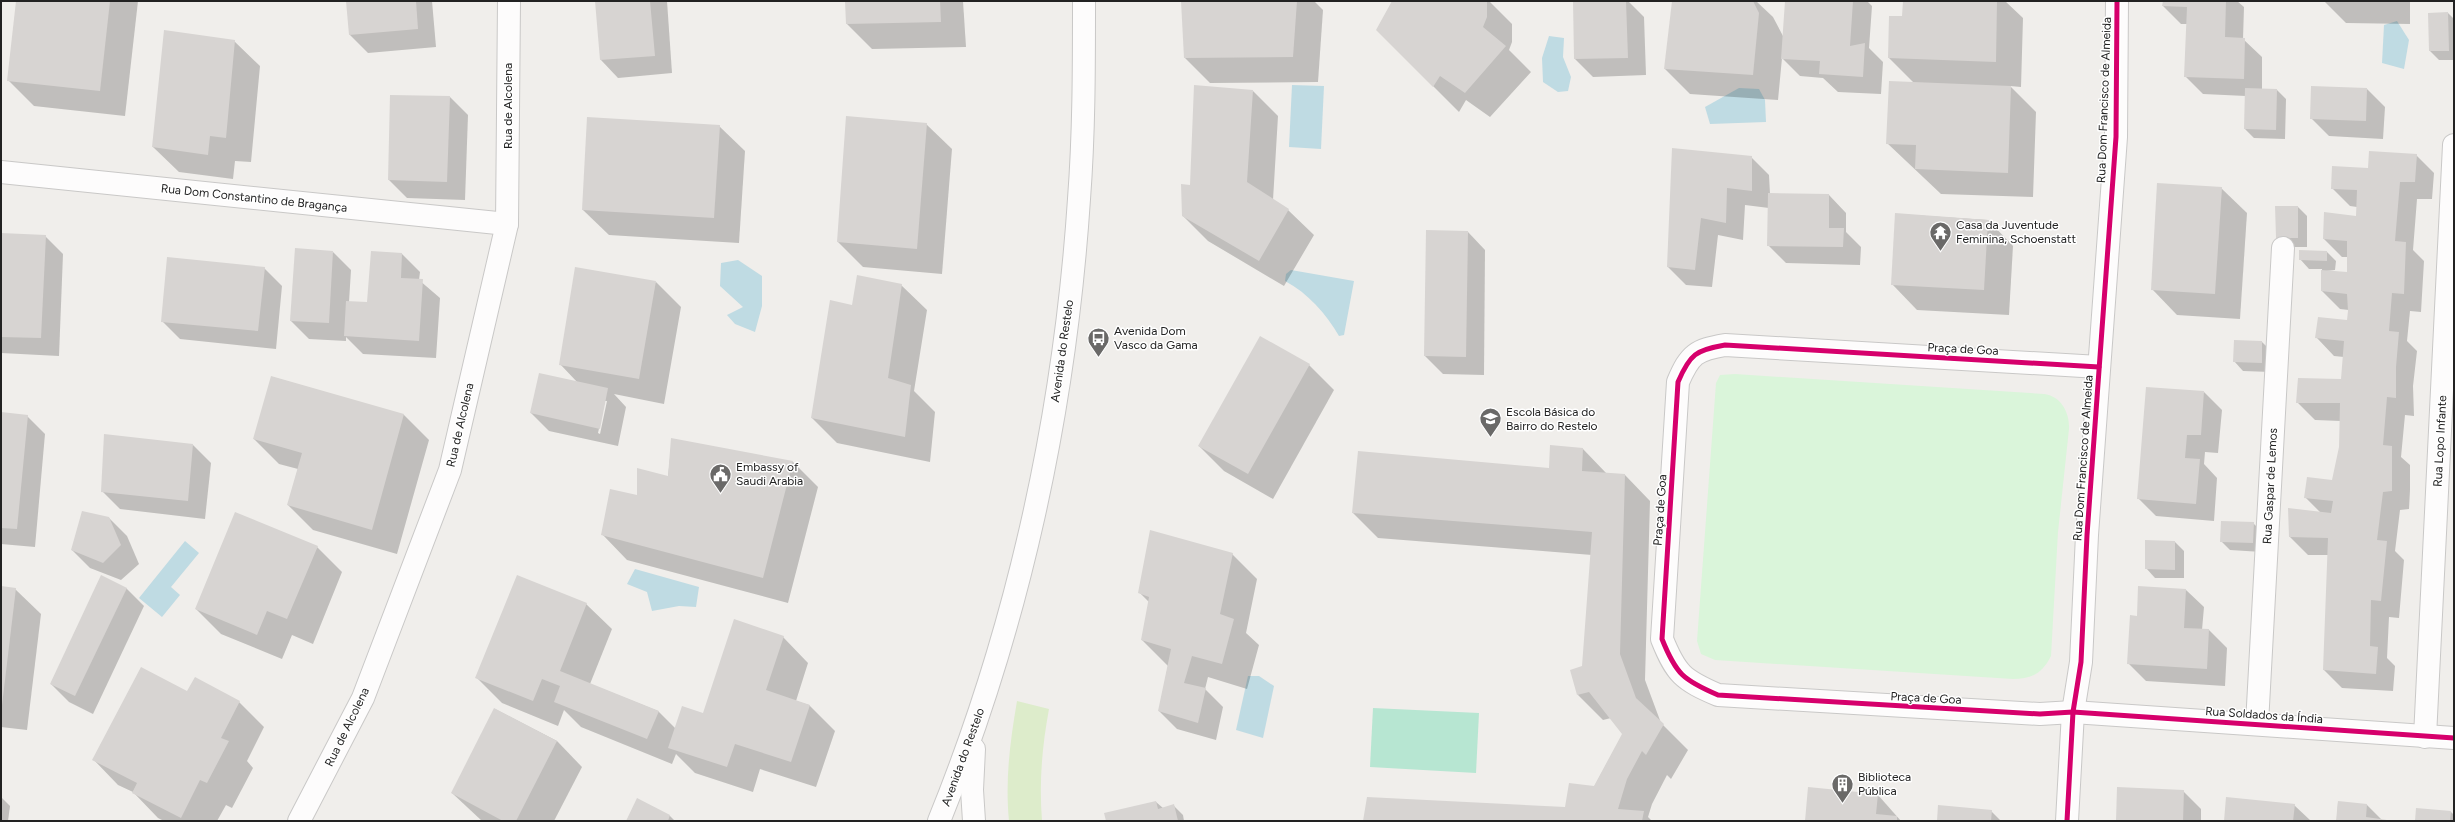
<svg xmlns="http://www.w3.org/2000/svg" width="2455" height="822" font-family="Figtree,sans-serif">
<rect width="100%" height="100%" fill="#f0eeeb"/>
<!-- grass -->
<path fill="#ddeccb" d="M1017 701 1049 709C1042 747 1039 782 1042 821H1009C1005 780 1010 742 1017 701Z"/>
<!-- park -->
<path fill="#daf5da" d="M1735 374 2044 394C2061 396 2070 413 2069 429L2058 532 2051 656C2042 674 2031 679 2013 679L1715 660 1701 654 1697 641 1716 383 1720 375Z"/>
<!-- pitch -->
<polygon fill="#b7e6d2" points="1373,708 1479,713 1476,773 1370,767"/>
<!-- water -->
<g fill="#bfdbe3">
<polygon points="2397,21 2409,40 2404,69 2382,63 2384,25"/>
<polygon points="1549,36 1564,38 1563,57 1571,77 1568,91 1558,92 1543,82 1542,58"/>
<polygon points="1292,85 1324,86 1321,149 1289,147"/>
<polygon points="1739,88 1759,89 1765,100 1766,122 1710,124 1705,107"/>
<polygon points="738,260 762,276 762,306 755,332 735,324 727,315 743,307 720,286 721,263"/>
<path d="M1291 270 1354 281 1344 335 1339 336C1326 314 1308 293 1285 281L1286 274Z"/>
<polygon points="185,541 199,553 171,587 180,595 162,617 139,598"/>
<polygon points="635,569 699,587 696,607 679,606 652,611 647,592 627,584"/>
<polygon points="1248,676 1259,676 1274,686 1263,738 1236,730"/>
</g>
<!-- shadow -->
<g fill="#0003" fill-rule="evenodd">
<polygon points="17,1 138,1 125,116 34,106 8,80"/>
<polygon points="347,1 432,1 436,47 368,53 350,35"/>
<polygon points="596,1 667,1 672,73 618,78 601,60"/>
<polygon points="846,1 963,1 966,47 872,49 847,24"/>
<polygon points="1182,1 1314,1 1323,10 1318,82 1210,83 1185,58"/>
<polygon points="1393,1 1489,1 1512,24 1512,42 1509,50 1531,72 1490,117 1466,100 1459,112 1377,30"/>
<polygon points="1574,1 1628,1 1644,17 1646,75 1593,77 1575,59"/>
<polygon points="1673,1 1756,1 1773,17 1784,38 1786,1 1867,1 1872,6 1869,48 1883,62 1881,94 1838,92 1823,78 1800,76 1782,58 1778,100 1690,94 1665,69"/>
<polygon points="1904,1 2005,1 2023,18 2021,87 2010,86 2036,112 2033,197 1941,194 1887,143 1914,83 1889,58 1903,17"/>
<polygon points="2164,1 2237,1 2244,7 2243,39 2262,57 2262,90 2277,90 2286,99 2285,139 2254,138 2245,129 2246,96 2203,94 2185,76 2187,24 2181,24 2163,6"/>
<polygon points="2324,1 2410,1 2410,24 2346,23"/>
<polygon points="2448,13 2454,19 2454,60 2439,60 2430,51"/>
<polygon points="234,41 260,66 251,162 235,161 233,179 179,172 153,147"/>
<polygon points="2367,89 2385,107 2383,139 2329,136 2311,118"/>
<polygon points="1253,91 1278,116 1273,200 1288,210 1314,235 1284,286 1208,241 1183,216 1191,187"/>
<polygon points="450,97 468,115 465,200 407,198 389,180"/>
<polygon points="926,124 952,149 942,274 863,267 838,242"/>
<polygon points="719,126 745,151 739,243 609,235 583,210"/>
<polygon points="1673,150 1751,157 1769,175 1770,194 1829,195 1846,213 1846,232 1861,247 1860,265 1786,263 1768,245 1769,208 1745,205 1743,240 1718,235 1712,287 1686,285 1668,267"/>
<polygon points="2416,155 2434,173 2432,199 2417,199 2413,250 2424,261 2421,312 2410,311 2407,341 2417,351 2413,386 2414,416 2405,415 2401,457 2410,465 2410,490 2409,509 2400,510 2395,551 2404,560 2399,618 2389,617 2387,658 2395,666 2393,691 2342,688 2324,670 2329,555 2308,555 2290,537 2321,513 2305,497 2333,481 2340,447 2341,421 2315,420 2297,402 2342,380 2344,357 2334,356 2317,338 2348,321 2349,310 2340,309 2322,291 2322,269 2309,269 2300,259 2327,252 2336,261 2335,270 2326,271 2348,273 2348,257 2342,257 2324,239 2357,217 2357,207 2350,206 2332,188 2369,170"/>
<polygon points="2221,188 2247,213 2240,319 2177,315 2152,289"/>
<polygon points="2298,207 2307,216 2307,247 2286,247 2277,238"/>
<polygon points="1896,214 1988,220 2013,246 2009,315 1917,310 1892,284"/>
<polygon points="1468,232 1485,250 1484,375 1443,374 1425,356"/>
<polygon points="1,234 45,236 63,254 59,356 1,353"/>
<polygon points="333,252 351,270 349,302 368,303 372,252 402,254 420,272 419,280 440,298 436,358 363,354 346,337 346,341 309,339 291,321"/>
<polygon points="264,268 282,286 276,349 180,339 162,321"/>
<path d="M656 282 681 307 664 404 614 394 626 407 618 446 549 431 531 413 578 383 560 364ZM605 401H607L600 434 598 433Z"/>
<polygon points="901,285 927,310 914,391 935,412 930,462 837,443 812,418 853,306"/>
<polygon points="2235,341 2262,342 2271,351 2271,372 2243,371 2234,361"/>
<polygon points="1309,365 1334,390 1273,499 1224,471 1199,446"/>
<polygon points="272,377 404,415 429,440 397,554 313,530 288,505 298,469 279,464 254,439"/>
<polygon points="2204,392 2222,410 2218,453 2205,452 2204,464 2217,478 2214,521 2156,516 2138,498"/>
<polygon points="1,413 27,416 45,434 35,547 1,544"/>
<polygon points="672,439 793,462 818,487 788,603 627,560 602,534 638,496 668,477"/>
<polygon points="193,445 211,463 205,519 120,509 102,491"/>
<polygon points="1583,449 1607,474 1625,475 1650,501 1645,680 1661,723 1688,750 1671,779 1667,775 1652,804 1648,817 1652,821 1364,821 1566,808 1594,787 1623,734 1611,718 1603,720 1578,695 1583,667 1592,555 1378,538 1353,513 1549,469"/>
<polygon points="109,518 127,536 139,564 121,580 90,568 72,550"/>
<polygon points="2253,523 2262,532 2262,552 2230,550 2221,541"/>
<polygon points="2175,542 2184,551 2184,578 2155,578 2146,568"/>
<polygon points="317,547 342,572 313,644 292,635 282,659 221,634 196,609"/>
<polygon points="1232,554 1257,579 1246,633 1259,645 1247,689 1208,677 1205,689 1223,707 1216,740 1177,729 1159,711 1168,666 1142,640 1149,602 1139,592"/>
<polygon points="1,587 15,589 41,614 27,730 1,727"/>
<polygon points="126,588 144,606 93,714 69,702 51,684"/>
<polygon points="2186,590 2204,607 2202,630 2209,630 2227,648 2225,686 2146,681 2128,663 2138,617"/>
<polygon points="586,604 612,629 590,684 658,711 676,729 703,715 783,637 808,663 796,701 809,705 835,731 816,787 760,769 753,792 695,773 676,754 672,764 581,727 564,710 558,726 502,703 477,678"/>
<polygon points="239,702 264,727 247,761 253,768 232,808 226,805 217,821 164,821 158,818 133,792 118,785 93,759"/>
<polygon points="495,709 557,741 582,767 554,821 482,821 452,793"/>
<polygon points="2183,791 2201,809 2201,821 2117,821"/>
<polygon points="1878,795 1901,821 1806,821"/>
<polygon points="1,797 10,806 8,821 1,821"/>
<polygon points="637,800 670,816 675,821 627,821"/>
<polygon points="1156,802 1163,808 1174,806 1183,815 1184,821 1107,821"/>
<polygon points="2338,802 2367,805 2382,820 2396,821 2337,821"/>
<polygon points="2294,805 2311,821 2225,821"/>
<polygon points="1991,811 2001,821 1938,821"/>
<polygon points="2451,812 2454,815 2454,821 2416,821"/>
</g>
<!-- building -->
<g fill="#d7d4d2">
<polygon points="16,1 110,1 100,91 7,81"/>
<polygon points="346,1 416,1 418,29 349,35"/>
<polygon points="595,1 650,1 655,56 600,60"/>
<polygon points="845,1 940,1 941,22 846,24"/>
<polygon points="1181,1 1297,1 1293,57 1184,58"/>
<polygon points="1392,1 1487,1 1487,17 1483,27 1506,46 1465,93 1440,76 1433,87 1376,30"/>
<polygon points="1573,1 1626,1 1628,58 1574,59"/>
<polygon points="1672,1 1753,1 1759,13 1753,75 1664,69"/>
<polygon points="1785,1 1853,1 1850,46 1865,43 1863,77 1819,74 1820,61 1781,59"/>
<polygon points="1903,1 1997,1 1996,62 1888,58 1889,16 1902,16"/>
<polygon points="2163,1 2226,1 2225,37 2245,38 2244,79 2184,77 2187,7 2162,6"/>
<polygon points="2448,12 2449,51 2429,51 2428,13"/>
<polygon points="164,30 235,40 226,138 210,136 208,155 152,147"/>
<polygon points="1889,81 2011,86 2008,173 1915,169 1916,145 1886,144"/>
<polygon points="1194,85 1253,90 1247,182 1289,209 1259,261 1182,216 1181,184 1190,185"/>
<polygon points="2311,86 2367,88 2366,121 2310,119"/>
<polygon points="2245,88 2277,89 2276,130 2244,129"/>
<polygon points="390,95 450,96 447,182 388,180"/>
<polygon points="846,116 927,123 917,249 837,242"/>
<polygon points="587,117 720,125 714,218 582,210"/>
<polygon points="1672,148 1752,156 1752,191 1727,188 1726,223 1701,218 1695,270 1667,267"/>
<polygon points="2369,151 2417,154 2415,182 2400,182 2395,241 2406,242 2404,294 2392,293 2389,331 2399,332 2396,367 2396,398 2387,397 2383,445 2392,446 2392,491 2383,492 2377,540 2387,541 2381,601 2371,600 2370,646 2378,647 2376,674 2323,670 2328,538 2289,537 2288,508 2331,513 2333,501 2304,498 2307,477 2332,480 2339,447 2340,403 2296,403 2298,378 2341,379 2344,341 2315,338 2318,317 2347,320 2348,311 2347,294 2321,291 2321,270 2347,272 2347,241 2323,239 2324,212 2356,216 2357,190 2331,189 2332,166 2368,168"/>
<polygon points="2157,183 2222,187 2215,294 2151,290"/>
<polygon points="1768,193 1829,194 1829,228 1844,228 1843,247 1767,246"/>
<polygon points="2275,206 2298,206 2298,238 2276,238"/>
<polygon points="1895,213 1988,220 1984,290 1891,285"/>
<polygon points="1426,230 1468,231 1466,357 1424,356"/>
<polygon points="1,233 46,235 41,338 1,337"/>
<polygon points="295,248 333,251 329,323 290,321"/>
<polygon points="2299,250 2327,251 2327,261 2299,260"/>
<polygon points="371,251 402,253 401,278 423,279 419,341 344,336 346,301 367,302"/>
<polygon points="167,257 265,267 258,331 161,322"/>
<polygon points="575,267 656,281 639,379 559,365"/>
<polygon points="857,275 902,284 888,378 911,385 905,437 811,418 830,300 852,305"/>
<polygon points="1260,336 1310,364 1248,474 1198,446"/>
<polygon points="2234,340 2262,341 2262,363 2233,362"/>
<polygon points="539,373 608,388 600,429 530,413"/>
<polygon points="271,376 404,414 372,530 287,505 302,453 253,439"/>
<polygon points="2146,387 2204,391 2201,435 2187,435 2185,458 2200,459 2196,504 2137,499"/>
<polygon points="1,412 28,415 17,529 1,528"/>
<polygon points="104,434 193,444 188,501 101,492"/>
<polygon points="671,438 793,461 763,578 601,535 610,489 637,495 637,468 668,476"/>
<polygon points="1550,445 1583,448 1582,471 1625,474 1620,654 1636,698 1664,724 1646,755 1642,751 1627,779 1618,809 1644,811 1642,821 1363,821 1367,797 1565,807 1569,783 1594,786 1622,734 1589,692 1577,695 1570,670 1582,666 1592,532 1352,513 1358,451 1549,468"/>
<polygon points="82,511 109,517 121,545 103,563 71,550"/>
<polygon points="235,512 318,546 287,619 267,611 257,635 195,609"/>
<polygon points="2221,521 2254,522 2253,543 2220,542"/>
<polygon points="1150,530 1233,553 1220,614 1234,619 1222,664 1192,656 1184,683 1206,688 1198,723 1158,711 1171,649 1141,640 1149,597 1138,593"/>
<polygon points="2145,540 2175,541 2175,570 2145,569"/>
<polygon points="101,575 127,588 75,696 50,684"/>
<polygon points="517,575 587,603 560,671 659,711 647,739 554,702 560,686 542,679 533,701 475,678"/>
<polygon points="1,586 16,588 2,705 1,705"/>
<polygon points="2138,586 2186,589 2184,628 2209,629 2207,669 2127,664 2130,615 2137,616"/>
<polygon points="734,619 784,636 766,690 810,705 791,762 735,744 727,767 668,748 682,706 703,713"/>
<polygon points="141,667 187,691 195,677 240,701 221,738 229,741 207,783 200,780 181,818 132,793 137,783 92,760"/>
<polygon points="494,708 557,741 516,821 503,821 451,793"/>
<polygon points="1808,787 1878,794 1876,814 1897,816 1897,821 1805,821"/>
<polygon points="2117,787 2184,790 2183,821 2116,821"/>
<polygon points="2226,797 2295,804 2293,821 2224,821"/>
<polygon points="637,798 670,815 668,821 626,821"/>
<polygon points="1156,801 1158,809 1174,804 1178,821 1106,821 1104,813"/>
<polygon points="2338,801 2367,804 2366,817 2394,821 2336,821"/>
<polygon points="1938,805 1992,810 1991,821 1937,821"/>
<polygon points="2416,808 2451,811 2450,821 2415,821"/>
</g>
<g fill="none" stroke-linecap="round" stroke-linejoin="round">
<defs>
<g id="minor">
<polyline points="1,172 507,224"/>
<path d="M2099 367 1725 345C1696 350 1690 354 1678 382L1662 639C1676 674 1683 680 1718 695L2040 714 2073 712 2454 738"/>
<polyline points="2257,724 2283,248"/>
<polyline points="2425,737 2454,145"/>
<polyline points="299,821 363,698 450,470 507,224 509,1"/>
<polyline points="2067,821 2073,712 2081,662 2087,535 2116,137 2117,1"/>
</g>
<g id="tertiary">
<path d="M939 821C1019 624 1065 411 1079 199 1084 133 1084 67 1084 1"/>
<polyline points="974,821 972,790 974,749"/>
</g>
</defs>
<!-- minor casing -->
<use href="#minor" stroke="#c9c8c7" stroke-width="24"/>
<!-- tertiary casing -->
<use href="#tertiary" stroke="#c9c8c7" stroke-width="24"/>
<!-- minor -->
<use href="#minor" stroke="#fdfcfc" stroke-width="22"/>
<!-- tertiary -->
<use href="#tertiary" stroke="#fdfcfc" stroke-width="22"/>
<defs>
<g id="cycleway">
<path d="M2099 367 1725 345C1696 350 1690 354 1678 382L1662 639C1676 674 1683 680 1718 695L2040 714 2073 712 2454 738"/>
<polyline points="2067,821 2073,712 2081,662 2087,535 2116,137 2117,1"/>
</g>
</defs>
<!-- cycleway casing -->
<use href="#cycleway" stroke="#fff" stroke-width="8"/>
<!-- cycleway -->
<use href="#cycleway" stroke="#d6006c" stroke-width="5"/>
</g>
<!-- icons -->
<defs>
<symbol id="temple-pin" viewBox="-11 -11 22 30"><path d="M0 17L-7.5 6A9.5 9.5 0 1 1 7.5 6Z" fill="#6a6968" stroke="#fff"/><path d="M0-6L5-2H3V0L6.5 2.5H4V6H1.5V3h-3V6H-4V2.5H-6.5L-3 0V-2H-5Z" fill="#fff"/></symbol>
<symbol id="bus-pin" viewBox="-11 -11 22 30"><path d="M0 17L-7.5 6A9.5 9.5 0 1 1 7.5 6Z" fill="#6a6968" stroke="#fff"/><path d="M-5-6H5V4H4V6H2V4H-2V6H-4V4H-5ZM-3.5-4V0h7V-4ZM-3.5 1.2v1.5H-2V1.2ZM2 1.2v1.5H3.5V1.2Z" fill="#fff"/></symbol>
<symbol id="school-pin" viewBox="-11 -11 22 30"><path d="M0 17L-7.5 6A9.5 9.5 0 1 1 7.5 6Z" fill="#6a6968" stroke="#fff"/><path d="M0-5L7-2L0 1L-7-2ZM-4 1L0 2.5L4 1V4Q0 6-4 4Z" fill="#fff"/></symbol>
<symbol id="civic-pin" viewBox="-11 -11 22 30"><path d="M0 17L-7.5 6A9.5 9.5 0 1 1 7.5 6Z" fill="#6a6968" stroke="#fff"/><path d="M-.6-6.5H3V-4.5H.6V-3L4-1V1h2V6H-6V1h2V-1L-.6-3ZM-1.2 2.5V6h2.4V2.5Z" fill="#fff"/></symbol>
<symbol id="building-pin" viewBox="-11 -11 22 30"><path d="M0 17L-7.5 6A9.5 9.5 0 1 1 7.5 6Z" fill="#6a6968" stroke="#fff"/><path d="M-4-6H4V6H1V3H-1V6H-4ZM-2.5-4.3h1.7v1.8h-1.7ZM.8-4.3h1.7v1.8H.8ZM-2.5-1h1.7V.8h-1.7ZM.8-1h1.7V.8H.8Z" fill="#fff"/></symbol>
</defs>
<g fill-rule="evenodd">
<use href="#temple-pin" x="1928" y="220" width="25" height="34"/>
<use href="#bus-pin" x="1086" y="326" width="25" height="34"/>
<use href="#school-pin" x="1478" y="406" width="25" height="34"/>
<use href="#civic-pin" x="708" y="462" width="25" height="34"/>
<use href="#building-pin" x="1830" y="772" width="25" height="34"/>
</g>
<g text-anchor="middle" stroke-width="3" stroke-linejoin="round" paint-order="stroke">
<!-- street labels -->
<g font-size="12" fill="#222" stroke="#fff">
<text transform="translate(2104 100) rotate(-88)" y="4">Rua Dom Francisco de Almeida</text>
<text transform="translate(508 106) rotate(-90)" y="4">Rua de Alcolena</text>
<text transform="translate(254 198) rotate(6)" y="4">Rua Dom Constantino de Bragança</text>
<text transform="translate(1963 349) rotate(3)" y="4">Praça de Goa</text>
<text transform="translate(1062 351) rotate(-82)" y="4">Avenida do Restelo</text>
<text transform="translate(460 425) rotate(-77)" y="4">Rua de Alcolena</text>
<text transform="translate(2440 441) rotate(-87)" y="4">Rua Lopo Infante</text>
<text transform="translate(2083 458) rotate(-86)" y="4">Rua Dom Francisco de Almeida</text>
<text transform="translate(2270 486) rotate(-87)" y="4">Rua Gaspar de Lemos</text>
<text transform="translate(1660 510) rotate(-86)" y="4">Praça de Goa</text>
<text transform="translate(1926 698) rotate(3)" y="4">Praça de Goa</text>
<text transform="translate(2264 715) rotate(4)" y="4">Rua Soldados da Índia</text>
<text transform="translate(347 727) rotate(-64)" y="4">Rua de Alcolena</text>
<text transform="translate(963 757) rotate(-70)" y="4">Avenida do Restelo</text>
</g>
<!-- poi labels -->
<g font-size="12" fill="#222" stroke="#fff" text-anchor="start">
<text x="1956" y="229">Casa da Juventude<tspan x="1956" dy="14">Feminina, Schoenstatt</tspan></text>
<text x="1114" y="335">Avenida Dom<tspan x="1114" dy="14">Vasco da Gama</tspan></text>
<text x="1506" y="416">Escola Básica do<tspan x="1506" dy="14">Bairro do Restelo</tspan></text>
<text x="736" y="471">Embassy of<tspan x="736" dy="14">Saudi Arabia</tspan></text>
<text x="1858" y="781">Biblioteca<tspan x="1858" dy="14">Pública</tspan></text>
</g>
</g>
<!-- border -->
<rect width="2455" height="822" fill="none" stroke="#222222" stroke-width="4"/>
</svg>
